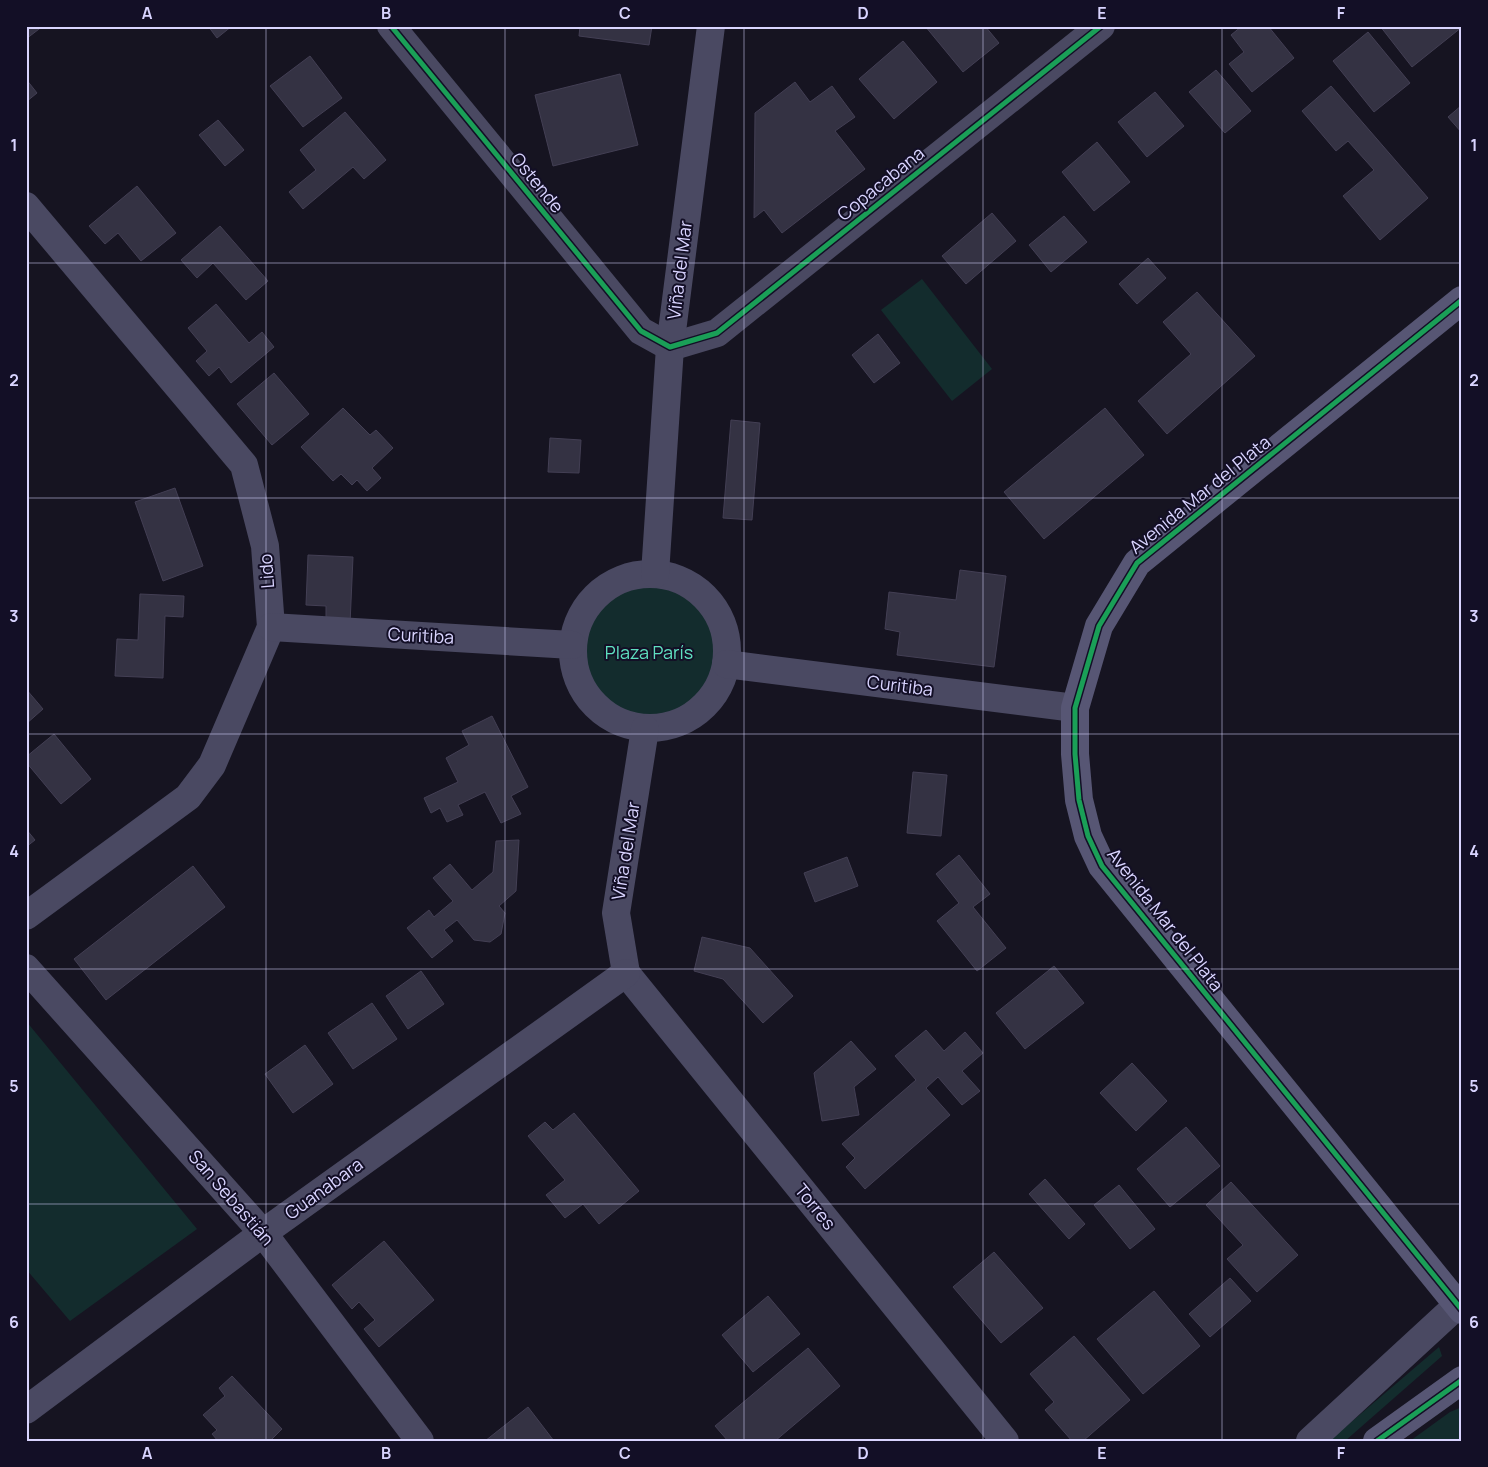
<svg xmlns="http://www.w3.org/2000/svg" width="1488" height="1467" font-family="Manrope,sans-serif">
<rect width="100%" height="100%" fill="#161421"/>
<!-- green -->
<g fill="#132c2d">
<polygon points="922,279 992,369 952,401 881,310"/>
<circle cx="649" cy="653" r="66"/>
<polygon points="26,1021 197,1229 70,1321 26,1269"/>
<polygon points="1439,1347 1442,1356 1345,1441 1329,1441"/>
<polygon points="1462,1407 1462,1441 1410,1441 1450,1412"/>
</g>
<!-- building -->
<g fill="#343243" stroke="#433f54">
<polygon points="26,26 43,26 26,39"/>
<polygon points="208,26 232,26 217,38"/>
<polygon points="580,26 652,26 649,45 579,36"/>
<polygon points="925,26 985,26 999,43 963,72"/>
<polygon points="1242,26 1268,26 1294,58 1252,92 1229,64 1244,52 1231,35"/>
<polygon points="1380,26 1462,26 1462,27 1412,67"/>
<polygon points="1368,32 1410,83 1374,112 1333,61"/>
<polygon points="903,41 937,82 894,119 859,79"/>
<polygon points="310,56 342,98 303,127 270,86"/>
<polygon points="1216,70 1251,111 1225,133 1189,92"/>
<polygon points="620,74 638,145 553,166 535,95"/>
<polygon points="26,79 37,93 26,102"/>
<polygon points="795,82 810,102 832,86 855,117 835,131 865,169 782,233 764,210 754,218 755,113"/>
<polygon points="1331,86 1428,198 1380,240 1343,196 1374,170 1348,141 1336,151 1302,111"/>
<polygon points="1155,92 1184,126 1147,157 1118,122"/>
<polygon points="1462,105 1462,133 1448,117"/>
<polygon points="345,112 386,160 364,179 353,167 303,209 289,192 316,170 300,150"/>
<polygon points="218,120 244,150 225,166 199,135"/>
<polygon points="1097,142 1130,182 1094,211 1062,172"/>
<polygon points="137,186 176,233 141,261 118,233 105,244 89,226"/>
<polygon points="992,213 1016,241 966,284 942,256"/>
<polygon points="1064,216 1087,242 1051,272 1029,245"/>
<polygon points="220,226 268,281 246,300 213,263 197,278 181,260"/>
<polygon points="1148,258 1166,278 1137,304 1119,284"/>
<polygon points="1197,292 1255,356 1167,434 1138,401 1191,354 1163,322"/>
<polygon points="216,304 249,343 262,332 274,347 231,383 219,367 209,376 196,361 207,351 188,328"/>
<polygon points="878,334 900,363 874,383 852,355"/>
<polygon points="274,373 309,414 272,445 237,404"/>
<polygon points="343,408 370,435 376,430 393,448 372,468 381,478 367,491 357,480 352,485 341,474 333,481 301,447"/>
<polygon points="1105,408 1144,455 1044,539 1004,492"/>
<polygon points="731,420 760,423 752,520 723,518"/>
<polygon points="550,438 581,440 579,473 548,472"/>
<polygon points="175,488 203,566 163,581 135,502"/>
<polygon points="308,555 353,557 350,624 326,623 326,606 306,605"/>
<polygon points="960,570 1006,576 994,667 897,655 900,632 885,629 889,592 956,600"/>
<polygon points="140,594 184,596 183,617 165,616 163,678 115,676 117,639 138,640"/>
<polygon points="26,689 43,709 26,724"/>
<polygon points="492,716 528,787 511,796 521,814 501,823 485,792 458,805 463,815 447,822 440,808 431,813 424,798 458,782 446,758 469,745 462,731"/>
<polygon points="54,734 91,779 61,804 26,762 26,757"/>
<polygon points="913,772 947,775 941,836 907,833"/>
<polygon points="26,829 35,840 26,847"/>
<polygon points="519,840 516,891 499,906 505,913 501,934 490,942 474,940 457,920 444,930 453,941 432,958 407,928 429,910 434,917 453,901 433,878 450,864 472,890 493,872 496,841"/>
<polygon points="959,855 990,894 973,907 1006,948 977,971 937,921 959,903 936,874"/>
<polygon points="847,857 858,886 815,902 804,873"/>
<polygon points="193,866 225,907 106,1000 74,959"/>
<polygon points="702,937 750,948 793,996 763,1023 723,979 694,971"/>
<polygon points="1054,966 1084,1003 1025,1049 996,1013"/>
<polygon points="421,971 444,1004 408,1029 386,996"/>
<polygon points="372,1003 397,1039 353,1069 328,1033"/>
<polygon points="926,1030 944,1051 965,1032 983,1053 962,1071 980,1091 962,1105 938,1077 926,1088 950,1115 865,1189 846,1167 855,1158 842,1144 916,1080 895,1056"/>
<polygon points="851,1041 876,1069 854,1087 859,1115 822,1121 814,1073"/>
<polygon points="305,1045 333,1084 293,1113 265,1074"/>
<polygon points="1132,1063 1167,1101 1136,1131 1100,1093"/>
<polygon points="574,1113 639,1191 599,1224 583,1204 565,1218 546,1195 565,1180 528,1136 545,1122 553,1130"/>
<polygon points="1186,1127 1220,1166 1170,1207 1137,1169"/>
<polygon points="1045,1179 1085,1224 1069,1239 1029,1194"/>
<polygon points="1231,1182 1298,1255 1257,1292 1227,1259 1243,1245 1206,1205"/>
<polygon points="1119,1185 1155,1229 1130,1249 1094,1205"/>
<polygon points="384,1241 434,1300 379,1347 364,1329 375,1320 359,1302 352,1309 332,1285"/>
<polygon points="994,1252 1043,1308 1001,1343 953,1287"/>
<polygon points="1230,1278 1251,1301 1210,1337 1189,1314"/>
<polygon points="1154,1291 1200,1346 1143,1394 1097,1339"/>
<polygon points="768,1296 800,1334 753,1372 722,1335"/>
<polygon points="1074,1336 1130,1400 1083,1441 1072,1441 1045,1410 1054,1402 1030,1374"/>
<polygon points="808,1348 840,1386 775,1441 728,1441 715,1426"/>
<polygon points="232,1376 282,1429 270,1441 255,1441 252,1439 250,1441 218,1441 212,1434 217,1430 203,1415 225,1396 219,1388"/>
<polygon points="528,1407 554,1441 485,1441"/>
</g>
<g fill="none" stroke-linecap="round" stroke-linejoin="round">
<!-- street -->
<g stroke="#4a4962" stroke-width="28">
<polyline points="391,26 641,331 670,347 717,333 1101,26"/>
<polyline points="26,206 244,465 265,546 271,627 212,765 188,797 26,916"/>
<circle cx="650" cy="651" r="77"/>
<polyline points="655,574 670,347 711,26"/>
<polyline points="271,627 572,645"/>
<polyline points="726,664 1075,708"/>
<polyline points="26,968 263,1233 420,1441"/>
<polyline points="626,973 1005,1441"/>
<polyline points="626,973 616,913 645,729"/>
<polyline points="26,1410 263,1233 626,973"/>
<polyline points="1310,1441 1462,1301"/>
</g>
<!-- secondary -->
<g stroke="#575674" stroke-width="28">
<polyline points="1462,300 1137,563 1099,626 1075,708 1075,754 1079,800 1088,836 1102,866 1462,1310"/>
<polyline points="1377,1441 1462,1380"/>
</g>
<defs>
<g id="cycleway">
<polyline points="391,26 641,331 670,347 717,333 1101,26"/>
<polyline points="1462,300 1137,563 1099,626 1075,708 1075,754 1079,800 1088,836 1102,866 1462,1310"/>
<polyline points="1377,1441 1462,1380"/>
</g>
</defs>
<!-- cycleway casing -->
<use href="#cycleway" stroke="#130f26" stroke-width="8"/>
<!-- cycleway -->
<use href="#cycleway" stroke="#1a9f57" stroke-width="5"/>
</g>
<!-- grid -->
<path fill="none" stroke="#d9d4ff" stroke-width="1" stroke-opacity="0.55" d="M266 26V1441M505 26V1441M744 26V1441M983 26V1441M1222 26V1441M26 263H1462M26 498H1462M26 734H1462M26 969H1462M26 1204H1462"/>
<g text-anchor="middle" stroke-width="4" stroke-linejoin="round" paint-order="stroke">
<!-- street labels -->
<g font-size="18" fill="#d9d4ff" stroke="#130f26">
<text transform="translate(537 183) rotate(51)" y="6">Ostende</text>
<text transform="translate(881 184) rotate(-39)" y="6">Copacabana</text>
<text transform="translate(680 270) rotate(-83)" y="6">Viña del Mar</text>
<text transform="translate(1200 495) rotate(-39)" y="6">Avenida Mar del Plata</text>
<text transform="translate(267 571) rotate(-94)" y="6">Lido</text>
<text transform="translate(421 636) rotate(3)" y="6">Curitiba</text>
<text transform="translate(900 686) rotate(7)" y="6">Curitiba</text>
<text transform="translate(626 851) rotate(-81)" y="6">Viña del Mar</text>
<text transform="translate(1165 920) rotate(52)" y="6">Avenida Mar del Plata</text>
<text transform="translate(324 1189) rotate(-36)" y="6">Guanabara</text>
<text transform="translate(231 1198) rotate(49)" y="6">San Sebastián</text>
<text transform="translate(815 1207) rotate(51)" y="6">Torres</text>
</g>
<!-- park labels -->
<g font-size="18" fill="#5fe0c0" stroke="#130f26">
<text x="649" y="659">Plaza París</text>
</g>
</g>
<!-- border -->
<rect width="1488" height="1467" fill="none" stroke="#130f26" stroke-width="55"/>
<rect x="28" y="28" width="1432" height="1412" fill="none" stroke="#d9d4ff" stroke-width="2"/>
<g font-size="16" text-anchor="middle" font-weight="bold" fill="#d9d4ff">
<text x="147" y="19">A</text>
<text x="386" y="19">B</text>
<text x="625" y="19">C</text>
<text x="863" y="19">D</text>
<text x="1102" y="19">E</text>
<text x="1341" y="19">F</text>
<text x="14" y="151">1</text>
<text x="1474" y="151">1</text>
<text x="14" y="386">2</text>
<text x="1474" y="386">2</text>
<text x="14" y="622">3</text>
<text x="1474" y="622">3</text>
<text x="14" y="857">4</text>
<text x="1474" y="857">4</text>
<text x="14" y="1092">5</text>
<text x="1474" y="1092">5</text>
<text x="14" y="1328">6</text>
<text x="1474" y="1328">6</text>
<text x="147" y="1459">A</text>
<text x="386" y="1459">B</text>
<text x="625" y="1459">C</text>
<text x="863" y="1459">D</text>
<text x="1102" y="1459">E</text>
<text x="1341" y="1459">F</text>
</g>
</svg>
